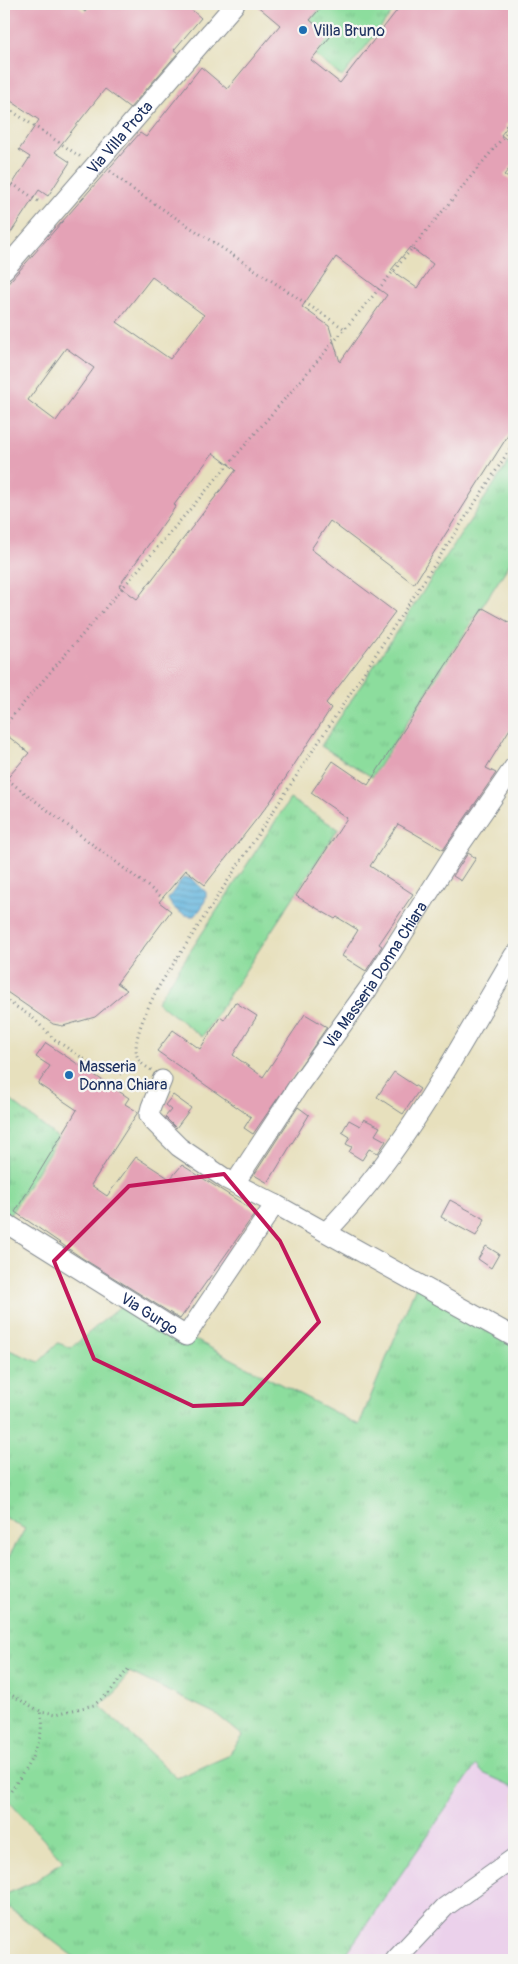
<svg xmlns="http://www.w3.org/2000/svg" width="518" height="1964" font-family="Pangolin,sans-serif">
<defs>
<pattern id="grass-tufts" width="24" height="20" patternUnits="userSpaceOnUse" patternTransform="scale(1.25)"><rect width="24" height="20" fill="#8cdd9d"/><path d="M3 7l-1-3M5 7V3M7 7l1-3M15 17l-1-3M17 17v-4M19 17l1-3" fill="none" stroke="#78be8a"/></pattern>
<pattern id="water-rules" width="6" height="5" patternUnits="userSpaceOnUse" patternTransform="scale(1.25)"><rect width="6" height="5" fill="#61b4dd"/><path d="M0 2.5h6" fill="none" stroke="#4f93b6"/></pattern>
</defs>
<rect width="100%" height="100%" fill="#f6f6f2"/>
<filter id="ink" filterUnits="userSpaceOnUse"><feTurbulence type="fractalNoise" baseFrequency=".02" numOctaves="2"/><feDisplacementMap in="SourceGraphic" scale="10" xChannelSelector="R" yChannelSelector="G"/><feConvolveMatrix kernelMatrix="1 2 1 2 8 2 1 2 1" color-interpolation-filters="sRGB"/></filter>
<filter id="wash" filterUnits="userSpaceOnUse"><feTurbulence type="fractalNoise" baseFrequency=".0096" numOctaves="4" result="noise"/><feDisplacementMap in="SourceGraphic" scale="20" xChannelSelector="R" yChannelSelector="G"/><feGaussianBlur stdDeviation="1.12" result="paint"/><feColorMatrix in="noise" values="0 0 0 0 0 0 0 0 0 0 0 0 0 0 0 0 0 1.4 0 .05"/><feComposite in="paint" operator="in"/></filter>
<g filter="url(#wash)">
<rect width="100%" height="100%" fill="#e7e0bd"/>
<!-- built -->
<polygon fill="#ebd1eb" points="476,1765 483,1773 514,1787 514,1960 342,1960"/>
<!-- grass -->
<g fill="url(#grass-tufts)" stroke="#54867e" fill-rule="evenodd">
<polygon points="324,4 399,4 342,77 315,55 310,20"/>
<polygon points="514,454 514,557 372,777 321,746"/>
<polygon points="290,799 338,829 202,1037 157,1002"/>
<polygon points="4,1095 58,1138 10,1215 4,1211"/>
<path d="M416 1286 514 1342V1787L483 1773 476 1765 342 1960H78L11 1909 4 1911V1895L34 1882 63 1861 4 1796V1565L25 1529 4 1517V1348L39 1362 58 1343 71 1348 124 1303 359 1425ZM129 1672 216 1714 243 1736 228 1756 177 1778 100 1706 117 1691Z"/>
</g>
<!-- water -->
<path fill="url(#water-rules)" stroke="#3e729e" d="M185 877 192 879 206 892C207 901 201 910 194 916 184 917 172 909 168 899L181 880Z"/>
<g id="blocks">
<!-- building -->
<g fill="#e4a2b6" fill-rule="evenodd">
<polygon points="4,4 75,4 85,12 92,4 185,4 201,18 174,50 178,53 130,108 105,89 55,152 70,162 48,196 39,190 4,243 4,197 30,157 19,150 39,120 8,99 10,97 4,93"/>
<path d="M255 4H324L310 20 330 37 311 60 340 83 402 4H514V117L505 126 507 127 501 135 514 145V163L504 175 514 182V426L414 584 330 521 311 549 395 612 326 703 331 708 270 802 205 885 186 870 159 902 171 911 117 983 127 990 95 1017 63 1026 53 1024 4 990V782L29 753 4 733V288L140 133 146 137 201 67 227 89 280 25ZM410 247 433 264 417 288 391 270ZM336 257 387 295 340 362 329 326 302 307ZM152 277 204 315 170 359 117 322ZM66 348 94 368 56 421 28 400ZM213 453 236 470 137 599 119 586 176 506 174 505Z"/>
<polygon points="483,608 514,625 514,686 510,694 514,697 514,722 486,768 496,773 443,850 398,824 370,866 413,894 379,944 382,946 366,971 342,956 358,930 337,917 335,919 296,896 347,818 311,793 333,761 368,785"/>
<polygon points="468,853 476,858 461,881 453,876"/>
<polygon points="235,1002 257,1016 233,1055 263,1077 305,1014 327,1027 253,1134 244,1128 251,1117 157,1051 173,1030 200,1049 220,1017 224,1020"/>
<polygon points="46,1043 129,1098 125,1104 138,1112 91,1185 107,1196 136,1157 170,1179 182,1165 256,1212 180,1319 82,1258 15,1212 77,1110 38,1084 50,1066 36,1057"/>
<polygon points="394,1072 420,1089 403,1114 377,1097"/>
<polygon points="173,1095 191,1108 176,1128 165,1117 171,1110 165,1105"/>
<polygon points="298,1107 309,1115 268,1183 254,1175"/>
<polygon points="364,1119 380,1127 375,1135 386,1141 378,1153 369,1149 362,1160 349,1152 352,1147 346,1144 350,1137 342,1132 349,1120 360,1126"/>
<polygon points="450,1200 485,1219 476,1236 441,1217"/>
<polygon points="486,1246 499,1254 491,1268 478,1259"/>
</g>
</g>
</g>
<g filter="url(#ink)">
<use href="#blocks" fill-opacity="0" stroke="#81888e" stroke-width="1"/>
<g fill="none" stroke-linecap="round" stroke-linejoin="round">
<defs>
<g id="minor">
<path id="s1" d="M4 270 235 4"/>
<polyline points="162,1080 151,1107 149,1115 153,1121 179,1147 226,1179 275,1204 514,1337"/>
<path id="s2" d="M235 1183 299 1085 368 989 451 858 514 767"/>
<path id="s3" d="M4 1222 186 1336 275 1204"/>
<path d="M326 1232C405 1152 457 1051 514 955"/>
<polyline points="395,1960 445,1907 514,1858"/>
</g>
</defs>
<!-- minor casing -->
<use href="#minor" stroke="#81888e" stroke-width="21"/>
<!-- path -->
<g stroke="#81888e" stroke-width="3" stroke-dasharray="1 4" stroke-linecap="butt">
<polyline points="4,106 81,157"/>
<polyline points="110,171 129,187 345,329"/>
<polyline points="4,178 41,203"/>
<polyline points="4,726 373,296 514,124"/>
<polyline points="4,777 163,898"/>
<polyline points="4,999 32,1017 54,1039 90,1063 121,1074"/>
<path d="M151 1070C147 1067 141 1064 139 1060 128 1044 151 1001 159 986L514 443"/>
<polyline points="4,1691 40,1711 56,1714 94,1705 109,1693 129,1668"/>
<path d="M11 1791C27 1766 47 1742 40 1711"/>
</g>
<!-- minor -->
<use href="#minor" stroke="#fff" stroke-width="19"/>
</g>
</g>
<!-- marked area -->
<path fill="none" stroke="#c2185b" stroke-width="4" stroke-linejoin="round" d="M224 1174 280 1241 319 1322 243 1404 193 1406 94 1359 54 1261 129 1186Z"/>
<!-- markers -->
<g fill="#1f6fb2" stroke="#f6f6f2" stroke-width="2">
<circle cx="303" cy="30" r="5"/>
<circle cx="69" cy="1075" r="5"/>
</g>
<g text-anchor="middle" stroke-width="4.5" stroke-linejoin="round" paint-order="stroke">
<!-- poi labels -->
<g font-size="16" fill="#1b2f5e" stroke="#f6f6f2" text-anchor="start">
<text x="313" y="36">Villa Bruno</text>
<text x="79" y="1072">Masseria<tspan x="79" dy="18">Donna Chiara</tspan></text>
</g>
<!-- street labels -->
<g font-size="16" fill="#1b2f5e" stroke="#f6f6f2">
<text dy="6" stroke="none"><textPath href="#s1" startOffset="176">Via Villa Prota</textPath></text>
<text dy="6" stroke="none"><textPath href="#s2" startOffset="251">Via Masseria Donna Chiara</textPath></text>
<text dy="6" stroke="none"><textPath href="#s3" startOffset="172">Via Gurgo</textPath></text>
</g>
</g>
<!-- margin -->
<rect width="518" height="1964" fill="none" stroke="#f6f6f2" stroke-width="20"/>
</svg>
